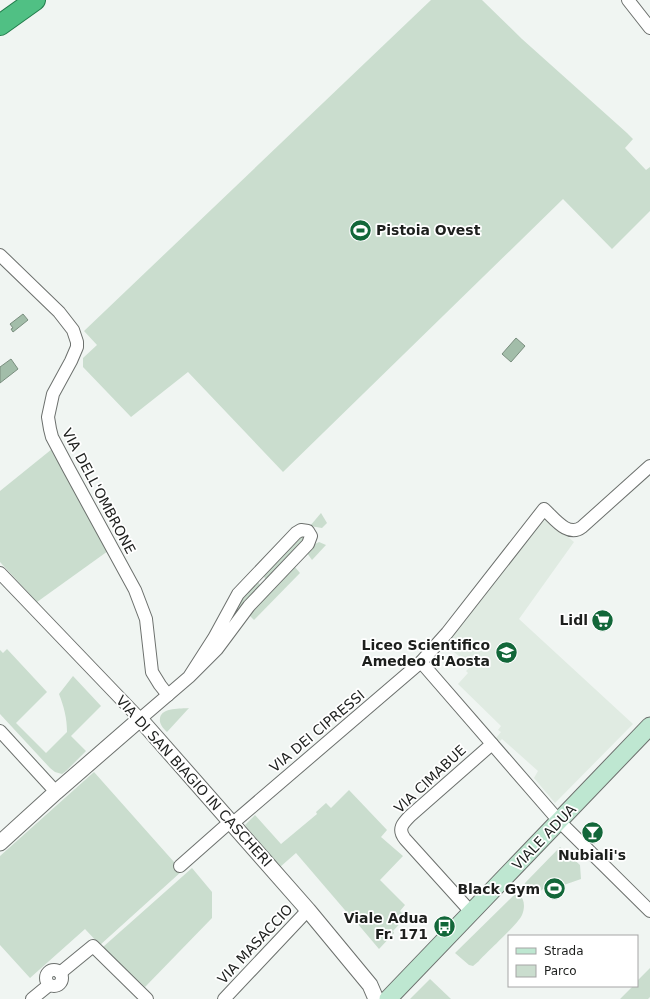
<svg xmlns="http://www.w3.org/2000/svg" width="650" height="999" font-family="'DejaVu Sans',sans-serif">
<rect width="100%" height="100%" fill="#f0f5f2"/>
<!-- built -->
<polygon fill="#e0ebe2" points="544,519 549,521 574,542 519,619 633,724 555,803 534,778 538,771 502,739 500,741 496,738 501,732 498,730 501,726 458,684 468,673 466,671 471,666 443,643"/>
<!-- green -->
<g fill="#caddce">
<polygon points="431,0 482,0 522,39 627,133 633,139 625,148 646,170 650,167 650,211 612,249 563,199 283,472 188,372 131,417 83,367 83,358 97,345 84,331"/>
<polygon points="52,449 108,551 37,602 0,562 0,491"/>
<polygon points="321,513 327,523 322,528 310,526"/>
<polygon points="300,535 307,537 266,580 263,575"/>
<polygon points="319,542 326,545 312,560 307,553 315,544"/>
<polygon points="294,566 300,573 254,620 250,616 250,612"/>
<polygon points="258,582 261,586 214,649 241,598"/>
<path d="M7 649 47 692 16 723 46 753 67 732C67 718 64 707 59 694L73 676 101 706 71 736 86 751 66 771 62 774 55 772 50 768 0 714V650L3 653Z"/>
<path d="M189 708 167 732C163 728 159 724 160 718 162 707 181 709 189 708Z"/>
<polygon points="94,772 182,871 100,945 85,929 30,978 0,945 0,856"/>
<polygon points="349,790 387,830 381,837 403,856 380,880 405,905 400,911 406,917 393,931 394,933 379,949 357,923 356,923 296,853 280,867 245,825 255,815 281,844 317,814 316,812 326,803 331,808"/>
<path d="M560 847 580 865 581 879 561 886 562 882 561 879 555 878C547 884 533 904 523 890L525 883Z"/>
<polygon points="192,868 212,892 212,918 145,987 103,947"/>
<path d="M514 895H519C525 899 525 908 522 915 519 923 486 953 479 961L473 966 469 965 455 953Z"/>
<polygon points="650,968 650,997 648,999 620,999 633,986 637,986 637,981"/>
<polygon points="430,979 451,999 410,999"/>
</g>
<!-- water -->
<g fill="#a2bda9" stroke="#7a8e7f">
<polygon points="23,314 28,320 13,332 11,329 13,328 10,324"/>
<polygon points="516,338 525,346 511,362 502,354"/>
<polygon points="11,359 18,369 0,383 0,367"/>
</g>
<g fill="none" stroke-linecap="round" stroke-linejoin="round">
<defs>
<g id="minor">
<polyline points="628,0 650,28"/>
<polyline points="0,255 59,312 73,330 77,342 77,347 71,361 53,394 48,417 50,429 52,437 69,469 135,590 146,619 152,672 160,685 168,695"/>
<polyline points="0,573 140,719 189,677 217,649 249,606 308,544 311,536 308,531 301,530 296,533 238,594 214,638 189,677"/>
<polyline points="421,662 559,821 650,911"/>
<polyline points="0,731 56,792"/>
<path d="M233 823 421 662 447 633 544 509C554 518 568 538 582 527L650 466"/>
<polyline points="180,866 231,821"/>
<path d="M471 912 405 839C397 829 403 823 410 816L492 744"/>
<circle cx="54" cy="978" r="8"/>
<polyline points="60,973 93,946 147,999"/>
<polyline points="32,999 49,985"/>
<polyline points="224,999 308,910"/>
</g>
<polyline id="tertiary" points="0,843 56,792 140,719 308,910 370,985 376,999"/>
<polyline id="secondary" points="388,999 650,726"/>
<polyline id="trunk" points="0,25 35,0"/>
</defs>
<!-- minor casing -->
<use href="#minor" stroke="#6c706d" stroke-width="14"/>
<!-- tertiary casing -->
<use href="#tertiary" stroke="#6c706d" stroke-width="17"/>
<!-- secondary casing -->
<use href="#secondary" stroke="#6c706d" stroke-width="19"/>
<!-- trunk casing -->
<use href="#trunk" stroke="#227d4c" stroke-width="22"/>
<!-- minor -->
<use href="#minor" stroke="#fff" stroke-width="12"/>
<!-- tertiary -->
<use href="#tertiary" stroke="#fff" stroke-width="15"/>
<!-- secondary -->
<use href="#secondary" stroke="#bee7d1" stroke-width="17"/>
<!-- trunk -->
<use href="#trunk" stroke="#50c084" stroke-width="20"/>
</g>
<!-- icons -->
<defs>
<symbol id="stadium-disc" viewBox="-11 -11 22 22"><circle r="9.5" fill="#126739" stroke="#fff"/><path d="M0-5a6.5 5 0 1 0 0 10a6.5 5 0 1 0 0-10ZM-3.5-1.8h7v3.6h-7Z" fill="#fff"/></symbol>
<symbol id="supermarket-disc" viewBox="-11 -11 22 22"><circle r="9.5" fill="#126739" stroke="#fff"/><path d="M-6-5.5h2.5l.6 2H6L4.5 2H-2.5L-4.4-4H-6ZM-1.5 3.2a1.3 1.3 0 1 0 .1 0ZM3 3.2a1.3 1.3 0 1 0 .1 0Z" fill="#fff"/></symbol>
<symbol id="school-disc" viewBox="-11 -11 22 22"><circle r="9.5" fill="#126739" stroke="#fff"/><path d="M0-5L7-2L0 1L-7-2ZM-4 1L0 2.5L4 1V4Q0 6-4 4Z" fill="#fff"/></symbol>
<symbol id="bar-disc" viewBox="-11 -11 22 22"><circle r="9.5" fill="#126739" stroke="#fff"/><path d="M-6-5H6L.8 .8V4.5H3.5V6h-7V4.5H-.8V.8Z" fill="#fff"/></symbol>
<symbol id="bus-disc" viewBox="-11 -11 22 22"><circle r="9.5" fill="#126739" stroke="#fff"/><path d="M-5-6H5V4H4V6H2V4H-2V6H-4V4H-5ZM-3.5-4V0h7V-4ZM-3.5 1.2v1.5H-2V1.2ZM2 1.2v1.5H3.5V1.2Z" fill="#fff"/></symbol>
</defs>
<g fill-rule="evenodd">
<use href="#stadium-disc" x="348" y="218" width="25" height="25"/>
<use href="#supermarket-disc" x="590" y="608" width="25" height="25"/>
<use href="#school-disc" x="494" y="640" width="25" height="25"/>
<use href="#bar-disc" x="580" y="820" width="25" height="25"/>
<use href="#stadium-disc" x="542" y="876" width="25" height="25"/>
<use href="#bus-disc" x="432" y="914" width="25" height="25"/>
</g>
<g text-anchor="middle" stroke-width="3.5" stroke-linejoin="round" paint-order="stroke">
<!-- poi labels -->
<g font-size="14" font-weight="bold" fill="#1d1f1d" stroke="#fff" text-anchor="end">
<text x="376" y="235" text-anchor="start">Pistoia Ovest</text>
<text x="588" y="625">Lidl</text>
<text x="490" y="650">Liceo Scientifico<tspan x="490" dy="16">Amedeo d'Aosta</tspan></text>
<text x="592" y="860" text-anchor="middle">Nubiali's</text>
<text x="540" y="894">Black Gym</text>
<text x="428" y="923">Viale Adua<tspan x="428" dy="16">Fr. 171</tspan></text>
</g>
<!-- street labels -->
<g font-size="14" fill="#1d1f1d" stroke="#fff">
<text transform="translate(99 491) rotate(62)" y="5">VIA DELL'OMBRONE</text>
<text transform="translate(317 731) rotate(-40)" y="5">VIA DEI CIPRESSI</text>
<text transform="translate(430 779) rotate(-43)" y="5">VIA CIMABUE</text>
<text transform="translate(194 781) rotate(48)" y="5">VIA DI SAN BIAGIO IN CASCHERI</text>
<text transform="translate(544 837) rotate(-46)" y="5">VIALE ADUA</text>
<text transform="translate(255 944) rotate(-47)" y="5">VIA MASACCIO</text>
</g>
</g>
<!-- legend -->
<rect x="508" y="935" width="130" height="52" fill="#ffffff" stroke="#a5a5a5"/>
<rect x="516" y="948" width="20" height="6" fill="#bee7d1" stroke="#a5a5a5"/>
<text x="544" y="955" font-size="12" fill="#1d1f1d">Strada</text>
<rect x="516" y="965" width="20" height="12" fill="#caddce" stroke="#a5a5a5"/>
<text x="544" y="975" font-size="12" fill="#1d1f1d">Parco</text>
</svg>
